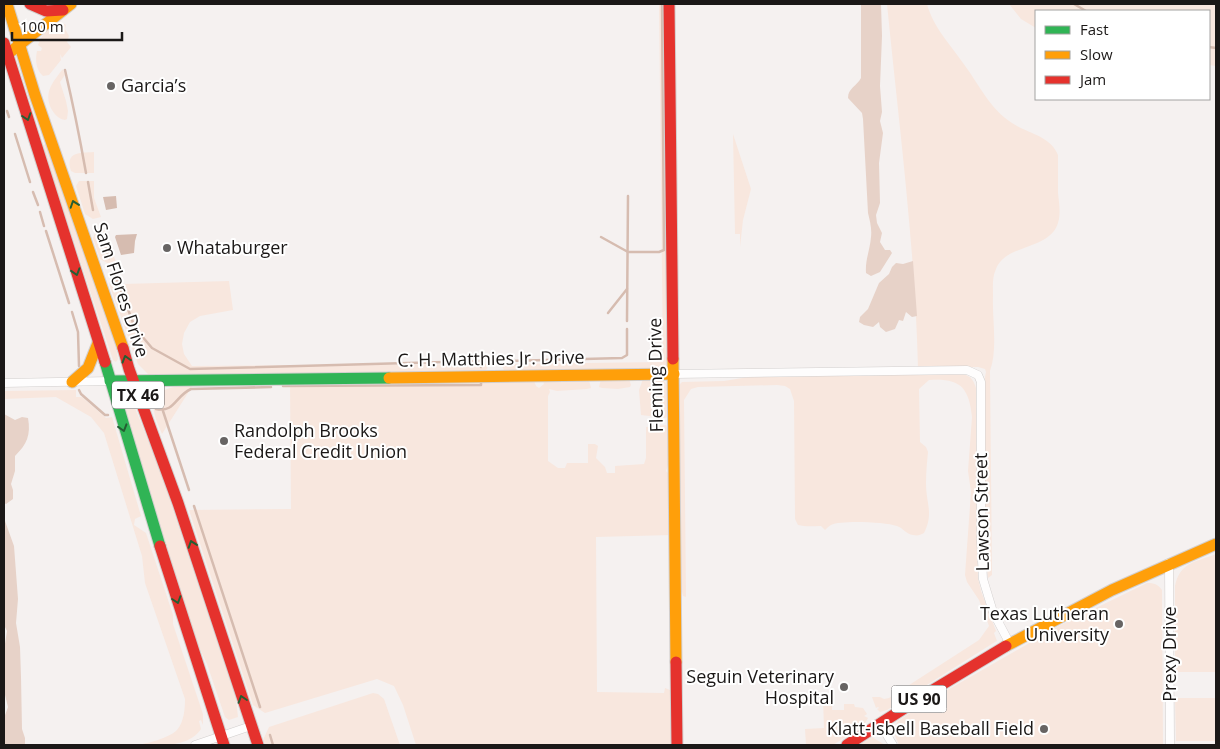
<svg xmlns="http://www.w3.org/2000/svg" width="1220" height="749" font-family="'Open Sans',sans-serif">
<rect width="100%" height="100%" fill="#f5f1f0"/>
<!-- green -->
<g fill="#f8e7de">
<polygon points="659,4 665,4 669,364 665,369 505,372 501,364 663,362"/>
<path d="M887 4H927C933 27 950 44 963 63 979 84 989 108 1012 123 1027 133 1051 136 1058 155 1058 167 1058 180 1058 193 1059 203 1061 213 1058 223 1050 250 1005 244 996 269 992 277 993 287 993 296 992 320 998 348 990 371L992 575 988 578 984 536V382L986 372 985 369 978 367 918 368C915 246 899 125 887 4Z"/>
<polygon points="1009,4 1216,4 1216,74 1216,66 1209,65 1209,11 1036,11 1036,28 1021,19"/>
<path d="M59 21 66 25 65 29 69 36 67 42 71 47 62 58 60 54 61 60 49 75 43 76C36 70 35 60 37 51H41L42 48 38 45C42 35 48 25 59 21Z"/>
<path d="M63 69 65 75 60 82 66 101 68 111 67 119 65 120C59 119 55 115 52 110 43 93 52 83 63 69Z"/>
<polygon points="733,134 751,189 743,220 740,247 740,234 735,234"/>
<polygon points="46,144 115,342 118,359 116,362 113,360 42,145"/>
<path d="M94 152V173H75L71 171C65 151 80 153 94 152Z"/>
<polygon points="79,181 94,181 94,198 101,217 93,219 85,214 76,186"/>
<polygon points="103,226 116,262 109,264 100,259 93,238 97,229"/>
<polygon points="117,274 120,274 123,284 229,281 233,310 200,316 190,322 184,333 182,344 184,354 192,366 488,364 487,369 484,372 149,375 138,364 109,284 113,276 114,279 118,277"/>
<path d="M952 373C965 374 972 374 976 388L977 546 978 578 981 591 996 631 994 633 997 641 995 642 887 710 880 712 877 709 879 708 878 707 876 708 872 697H880L884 699 889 698 979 640 989 626 979 600 967 582 965 575 971 492 968 471 972 417C969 386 959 378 929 380L919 389 920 442 926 447 928 452C927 462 926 473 926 483 926 504 934 513 924 533 920 535 918 536 913 535 906 534 903 528 897 526 885 522 841 520 831 525 829 526 826 529 825 530L821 526C813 526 806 527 798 525L795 519 794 401 790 389 785 386 777 385 698 387 691 389 684 400 686 597 683 596 682 592 679 593V385L682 382 724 381 748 377 827 375 845 376Z"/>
<polygon points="601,379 629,379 631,385 630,387 618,389 602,388 599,387"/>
<path d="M643 379C648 379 655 378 659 379 674 382 668 406 668 417L665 418 641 415 639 390Z"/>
<polygon points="543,380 589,380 591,388 587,389 557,391 549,389 550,392 548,396 548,461 558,468 565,468 567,463 588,463 588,444 595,444 598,446 596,458 605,467 607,473 615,473 615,466 644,464 646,458 646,427 666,425 668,429 672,466 668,465 666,471 671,476 672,535 596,537 597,692 664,693 665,688 670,690 672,696 673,745 416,745 403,705 394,686 377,679 265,713 253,705 189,510 291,509 290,382 534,381 536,386 539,388 544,384"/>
<path d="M193 385 162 434C159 426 155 419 154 411 148 387 179 386 193 385Z"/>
<polygon points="120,389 130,396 159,467 236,699 238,717 229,720 225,717 207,664 195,638 133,443 119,390"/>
<path d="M76 390V397H82L106 418 112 417 141 516 135 519 134 525 146 533 173 615V624L203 714V725L201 720 199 721 201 729C188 749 156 745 135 745 147 744 169 738 177 730 184 722 185 709 185 699L145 583 142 556 104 433 91 417 56 397 4 399V391Z"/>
<path d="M1216 554V672H1175V586C1180 562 1196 562 1216 554Z"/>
<path d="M1147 583C1154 583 1158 584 1162 590L1163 745H899C895 736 892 730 898 721L930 700 1059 626Z"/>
<polygon points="373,693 378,694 384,699 400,745 265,745 263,740 269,727"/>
<polygon points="1175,698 1216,698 1216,741 1176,741"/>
<polygon points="823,699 828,699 828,706 832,706 832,710 844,710 844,704 854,704 855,707 863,708 867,714 864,716 868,718 864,725 833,745 806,745 805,729 824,728"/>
<polygon points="872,737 885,745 859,745"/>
</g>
<!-- forest -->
<g fill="#e7d2c8">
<path d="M861 4H881L882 36 880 86 882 112 880 121 883 133 879 163 880 203 876 215 877 223 882 233 880 242 885 250H890L892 253 880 272 871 276 866 273C865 260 870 250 871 237 872 229 870 221 868 213L863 119 862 113 848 98C848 88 857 86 861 78Z"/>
<polygon points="913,261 917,316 912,317 906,312 903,321 899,320 895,329 886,332 880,327 879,322 873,327 864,325 859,322 860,317 868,309 879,283 889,274 892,267 896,263 903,264"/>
<path d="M4 414 15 420 22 417 28 418C31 435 27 444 15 456V471L11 484 13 490V499L6 504 4 503Z"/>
<polygon points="4,520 5,521 14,546 18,599 16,623 20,647 21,677 22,729 25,738 25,745 5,745 4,743 4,718 8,707 5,695 4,678 4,650 7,631 4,625"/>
</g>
<!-- water -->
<g fill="#d6bcb0">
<polygon points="116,196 117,208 106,210 103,197"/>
<polygon points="137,234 135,241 134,253 121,255 115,237 116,235"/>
</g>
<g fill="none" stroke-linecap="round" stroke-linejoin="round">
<!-- stream -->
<g stroke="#d6bcb0" stroke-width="2.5">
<polyline points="1074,4 1086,11"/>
<polyline points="1209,47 1216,48"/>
<path d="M65 70C73 104 80 139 86 173"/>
<polyline points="7,111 9,117"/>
<polyline points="15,134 30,182"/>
<polyline points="88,182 93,210"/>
<polyline points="33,192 38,205"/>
<polyline points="40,212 44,226"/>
<polyline points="100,229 109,258"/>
<polyline points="46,231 69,303"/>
<polyline points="601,237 628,252 659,252 664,250 662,4"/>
<polyline points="116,277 135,328 152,348 190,369 481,361 481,367"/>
<polyline points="72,312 78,332 79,366"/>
<polyline points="608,313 627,289"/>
<polyline points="627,321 628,196"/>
<polyline points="508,361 622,358 627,355 627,329"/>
<polyline points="283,386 481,385 481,383"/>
<polyline points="79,390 81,394 105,415 108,415"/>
<path d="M156 409C175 413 175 396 191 389L271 387"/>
<polyline points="163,411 189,490"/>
<polyline points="194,506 260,707"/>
<polyline points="270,735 273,745"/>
</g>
<defs>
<g id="street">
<polyline points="674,374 967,370 978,375 981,382 981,542 983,579 993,612 1010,644"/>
<polyline points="4,383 110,381"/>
<polyline points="1169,563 1170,745"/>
<polyline points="880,724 893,745"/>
<polyline points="195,745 251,726"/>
</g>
<g id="fast">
<polyline points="105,362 160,546"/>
<polyline points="110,381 389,378"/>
</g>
<g id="slow">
<polyline points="7,4 35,95 123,348"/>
<polyline points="4,57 71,4"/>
<polyline points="673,359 676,662"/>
<polyline points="389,378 674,374"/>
<polyline points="72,382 88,368 98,343"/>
<polyline points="1006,646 1112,590 1216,544"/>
</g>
<g id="jam">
<polyline points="30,4 46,11 63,10"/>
<polyline points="669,4 673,359"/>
<polyline points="4,43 105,362"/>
<polyline points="123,348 129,369 178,503 258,745"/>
<polyline points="160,546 224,745"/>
<polyline points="676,662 677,745"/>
<polyline points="847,745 928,693 1006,646"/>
</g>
</defs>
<!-- street casing -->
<use href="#street" stroke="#d2cfce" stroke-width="9"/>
<!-- fast casing -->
<use href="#fast" stroke="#d2cfce" stroke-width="13"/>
<!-- slow casing -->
<use href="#slow" stroke="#d2cfce" stroke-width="13"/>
<!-- jam casing -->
<use href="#jam" stroke="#d2cfce" stroke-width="13"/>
<!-- street -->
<use href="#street" stroke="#fefdfd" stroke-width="8"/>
<!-- fast -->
<use href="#fast" stroke="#30b455" stroke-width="11"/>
<!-- slow -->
<use href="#slow" stroke="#ff9f0a" stroke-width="11"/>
<!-- jam -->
<use href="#jam" stroke="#e5322d" stroke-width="11"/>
</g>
<!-- one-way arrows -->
<defs><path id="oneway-chevron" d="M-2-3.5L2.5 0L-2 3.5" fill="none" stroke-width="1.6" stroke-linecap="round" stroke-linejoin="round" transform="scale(1.25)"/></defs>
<g stroke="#245e33">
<use href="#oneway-chevron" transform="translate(27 117) rotate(72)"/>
<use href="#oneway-chevron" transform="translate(74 204) rotate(-109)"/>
<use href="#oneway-chevron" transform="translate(76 272) rotate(73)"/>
<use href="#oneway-chevron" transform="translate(126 359) rotate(-106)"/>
<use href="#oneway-chevron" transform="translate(123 428) rotate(73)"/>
<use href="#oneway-chevron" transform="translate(192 544) rotate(-109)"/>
<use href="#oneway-chevron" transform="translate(177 600) rotate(72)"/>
<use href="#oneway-chevron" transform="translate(242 699) rotate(-108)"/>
</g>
<!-- markers -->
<g fill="#676463" stroke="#fff" stroke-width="2">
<circle cx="111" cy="86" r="5"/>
<circle cx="167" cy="248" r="5"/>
<circle cx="224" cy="441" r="5"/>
<circle cx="1119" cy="624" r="5"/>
<circle cx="844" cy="687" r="5"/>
<circle cx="1044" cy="729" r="5"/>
</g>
<g text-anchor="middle" stroke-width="4" stroke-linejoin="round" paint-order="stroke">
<!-- shield labels -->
<g fill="#fff" stroke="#5f5d5d" stroke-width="1">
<rect x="112" y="381.5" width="52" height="27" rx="4"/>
<rect x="891.5" y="685.5" width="55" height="27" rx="4"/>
</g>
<g font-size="16" font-weight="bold" fill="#1b1817">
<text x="138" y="401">TX 46</text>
<text x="919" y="705">US 90</text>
</g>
<!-- poi labels -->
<g font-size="18" fill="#1b1817" stroke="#fff" text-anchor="start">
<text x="121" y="92">Garcia’s</text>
<text x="177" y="254">Whataburger</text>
<text x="234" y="437">Randolph Brooks<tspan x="234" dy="21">Federal Credit Union</tspan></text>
<text x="1109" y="620" text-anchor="end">Texas Lutheran<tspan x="1109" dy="21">University</tspan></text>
<text x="834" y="683" text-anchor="end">Seguin Veterinary<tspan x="834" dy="21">Hospital</tspan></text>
<text x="1034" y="735" text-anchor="end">Klatt-Isbell Baseball Field</text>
</g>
<!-- street labels -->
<g font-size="18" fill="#1b1817" stroke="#fff">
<text transform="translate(121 290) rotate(72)" y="6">Sam Flores Drive</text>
<text transform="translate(491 359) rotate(-1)" y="6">C. H. Matthies Jr. Drive</text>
<text transform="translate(656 375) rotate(-91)" y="6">Fleming Drive</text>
<text transform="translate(982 512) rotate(-91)" y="6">Lawson Street</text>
<text transform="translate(1170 654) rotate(-90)" y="6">Prexy Drive</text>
</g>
</g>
<!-- border -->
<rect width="1220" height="749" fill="none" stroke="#1b1817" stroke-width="10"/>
<!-- legend -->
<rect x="1035" y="10" width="175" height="90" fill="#ffffff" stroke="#a4a3a2"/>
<rect x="1045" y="26" width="25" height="8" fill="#30b455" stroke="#a4a3a2"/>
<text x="1080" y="35" font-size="15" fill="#1b1817">Fast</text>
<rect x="1045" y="51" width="25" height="8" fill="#ff9f0a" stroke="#a4a3a2"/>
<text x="1080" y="60" font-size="15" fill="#1b1817">Slow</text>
<rect x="1045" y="76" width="25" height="8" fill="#e5322d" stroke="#a4a3a2"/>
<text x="1080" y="85" font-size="15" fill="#1b1817">Jam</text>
<!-- scale -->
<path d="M12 32v8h110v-8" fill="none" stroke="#1b1817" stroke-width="2.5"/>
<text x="20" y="32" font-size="15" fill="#1b1817" stroke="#ffffff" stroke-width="4" paint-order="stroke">100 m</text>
</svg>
